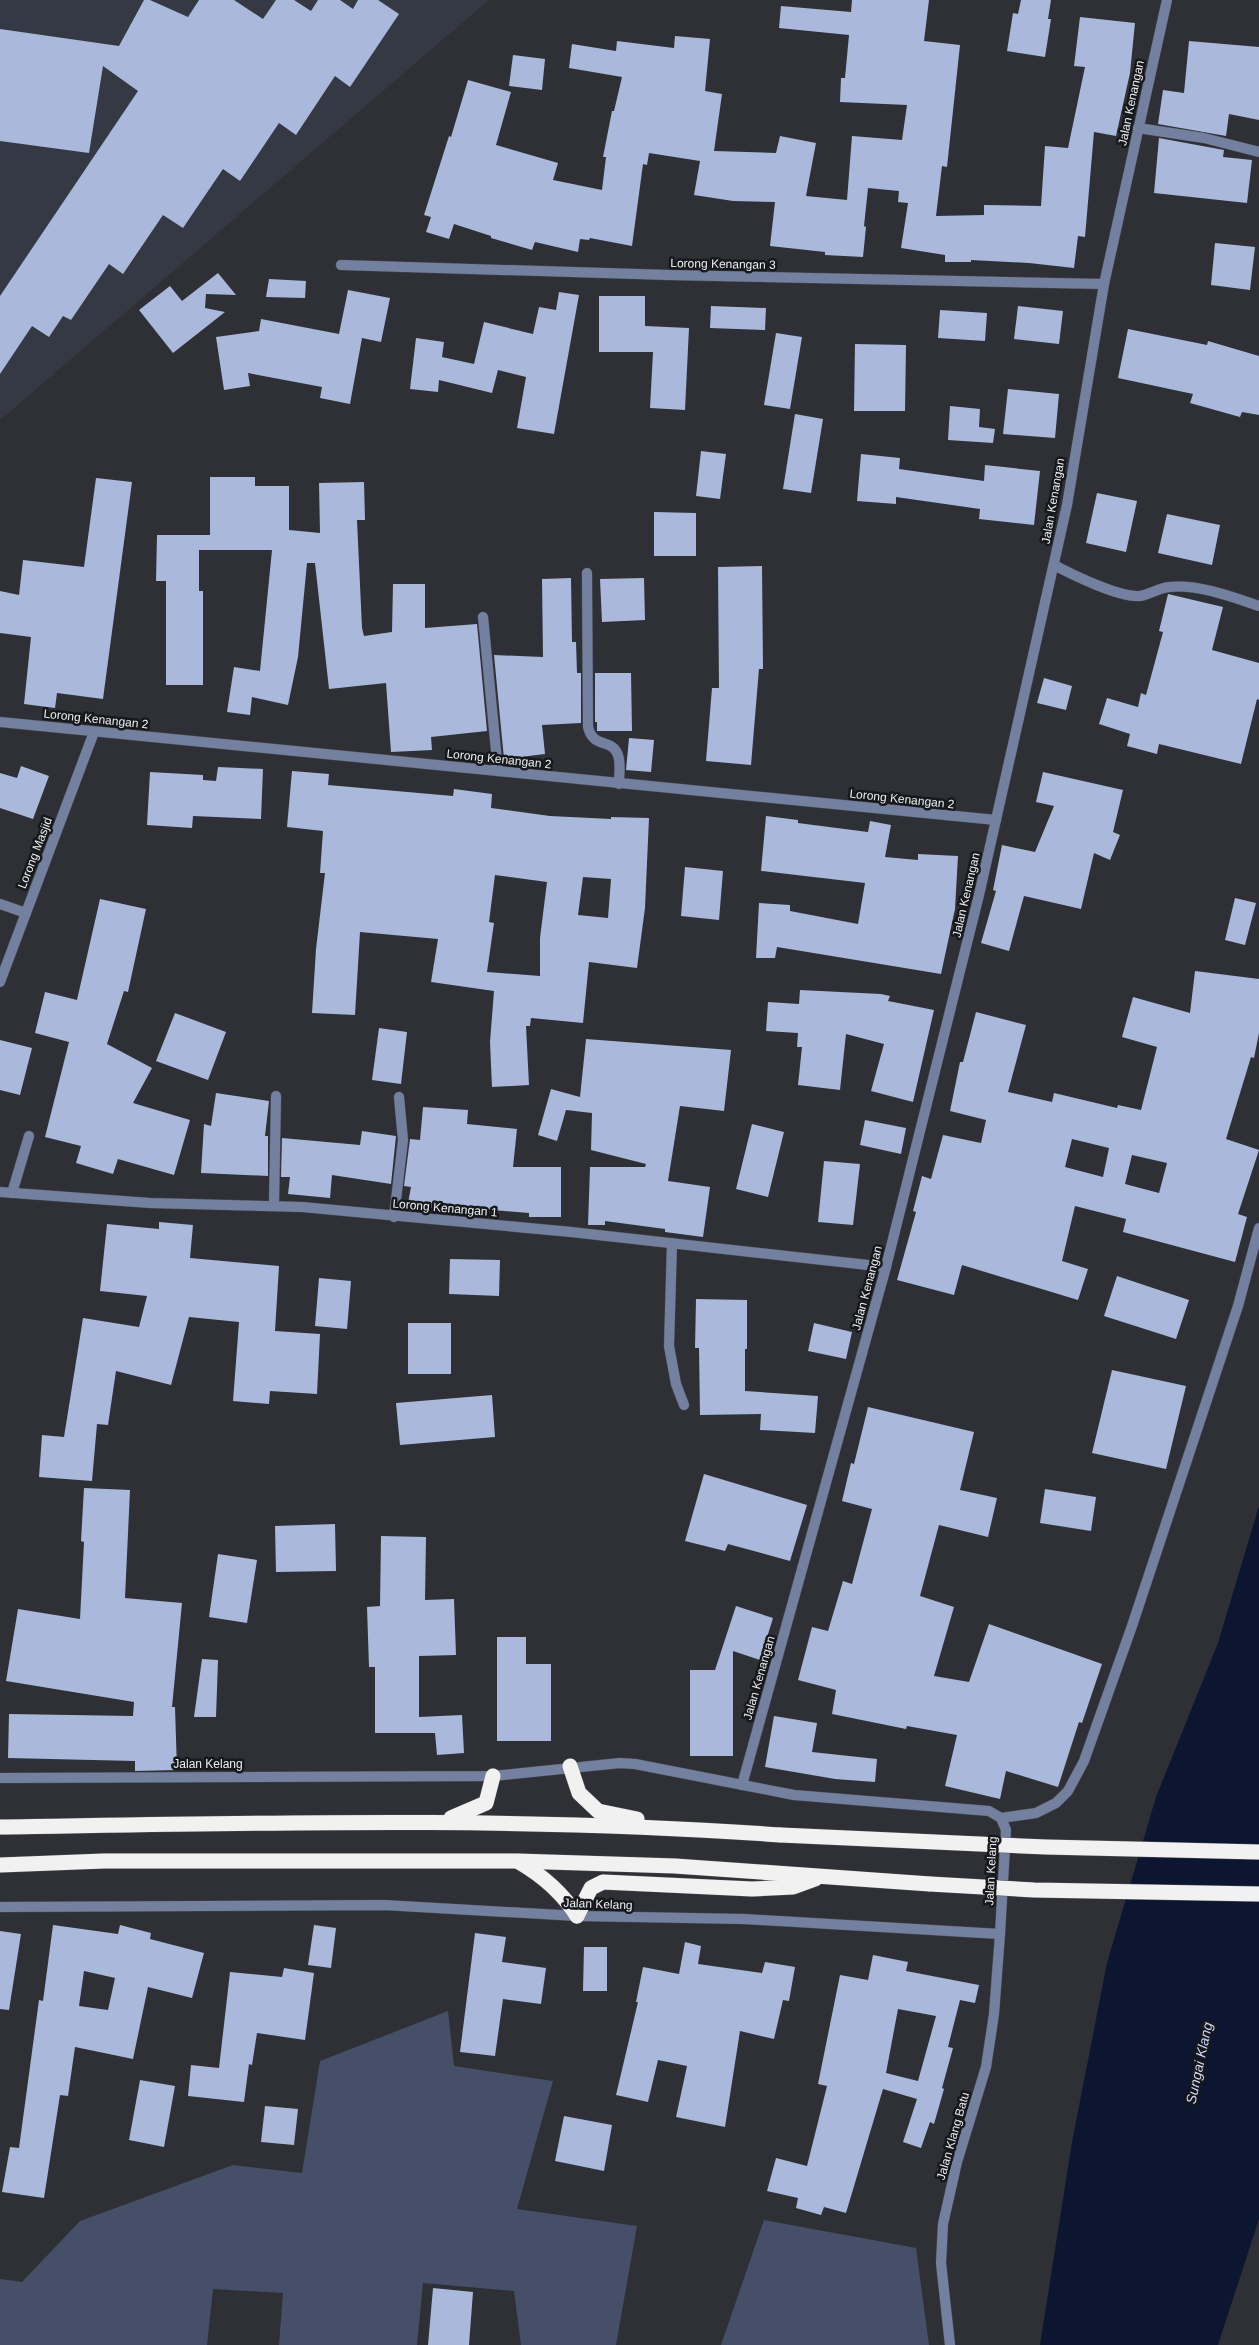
<svg xmlns="http://www.w3.org/2000/svg" width="1259" height="2345" font-family="Helvetica,sans-serif">
<rect width="100%" height="100%" fill="#2e3036"/>
<!-- built -->
<polygon fill="#343944" points="0,0 489,0 0,420"/>
<!-- green -->
<g fill="#454f67">
<polygon points="448,2011 454,2066 553,2081 517,2209 637,2226 616,2345 521,2345 514,2291 423,2283 417,2345 279,2345 283,2293 213,2289 207,2345 0,2345 0,2279 22,2282 80,2221 233,2165 302,2173 320,2061"/>
<polygon points="764,2220 916,2248 929,2345 721,2345"/>
</g>
<!-- water -->
<polygon fill="#0d1630" points="1259,1506 1259,2219 1218,2345 1040,2345 1072,2142 1107,1963 1156,1797 1218,1643"/>
<!-- building -->
<g fill="#a9b8db" fill-rule="evenodd">
<polygon points="144,0 150,0 188,17 199,0 234,0 263,19 276,0 294,0 311,11 318,0 340,0 353,9 358,0 378,0 399,14 350,87 335,76 296,135 279,123 240,181 223,169 183,228 163,215 123,274 109,264 71,320 63,316 49,337 32,326 0,374 0,296 138,91 103,66 89,153 0,141 0,29 119,46"/>
<polygon points="852,0 929,0 924,41 960,45 947,167 942,166 936,216 984,215 984,205 1041,206 1045,146 1068,148 1085,67 1074,66 1080,17 1135,23 1130,73 1116,136 1094,132 1085,237 1078,236 1074,268 1029,263 971,260 971,262 945,262 945,255 901,248 908,203 898,202 899,191 868,188 864,226 866,227 863,257 825,255 825,252 770,246 775,202 733,201 694,195 700,161 649,153 647,165 643,164 632,246 590,238 589,240 580,239 578,252 535,242 532,250 491,238 491,236 454,224 449,239 426,232 431,217 424,215 449,136 451,137 468,80 511,92 496,145 558,163 553,180 602,190 606,157 603,157 612,111 614,111 622,77 569,68 572,44 616,51 617,41 674,48 675,36 710,39 705,91 722,94 714,151 776,153 780,136 816,143 806,196 847,200 852,136 902,140 907,105 840,102 841,78 845,78 849,35 779,28 781,6 851,12"/>
<polygon points="1021,0 1051,0 1048,19 1051,19 1045,57 1007,51 1013,13 1018,14"/>
<polygon points="1189,41 1259,47 1259,120 1229,114 1226,136 1158,124 1163,90 1184,93"/>
<polygon points="513,55 545,59 542,90 509,86"/>
<polygon points="1159,138 1224,150 1223,157 1252,160 1247,203 1154,193"/>
<polygon points="1215,243 1255,247 1250,290 1211,285"/>
<polygon points="218,273 236,295 206,294 205,308 225,312 173,353 139,310 170,286 182,301"/>
<polygon points="269,279 306,281 305,298 266,297"/>
<polygon points="348,290 390,298 381,342 362,338 350,404 320,398 322,387 248,373 250,386 224,390 216,337 259,331 261,319 339,334"/>
<polygon points="559,292 579,295 554,434 517,428 526,377 498,370 492,393 439,380 438,392 410,389 416,338 444,342 442,357 474,364 484,322 533,334 539,307 556,310"/>
<polygon points="599,296 645,296 645,326 689,328 685,410 650,408 653,352 599,352"/>
<polygon points="711,306 766,308 765,330 710,328"/>
<polygon points="1018,306 1063,311 1059,344 1014,339"/>
<polygon points="940,310 987,313 985,341 938,338"/>
<polygon points="1128,329 1207,345 1208,341 1259,356 1259,415 1242,412 1240,417 1190,403 1193,394 1118,378"/>
<polygon points="776,333 802,337 790,409 764,405"/>
<polygon points="855,344 906,345 905,411 854,411"/>
<polygon points="1008,389 1059,394 1055,438 1003,434"/>
<polygon points="950,406 980,409 979,427 995,429 993,443 948,440"/>
<polygon points="795,414 823,419 811,493 783,489"/>
<polygon points="701,451 726,454 720,499 696,496"/>
<polygon points="861,454 900,458 899,469 984,481 985,465 1040,471 1034,525 979,519 980,509 896,497 896,504 857,501"/>
<polygon points="210,477 255,477 255,486 289,486 289,530 320,533 319,483 364,482 365,520 357,520 362,628 364,636 392,632 393,584 425,584 425,628 477,624 487,731 431,737 432,750 391,752 386,683 329,689 315,563 307,563 298,657 288,705 252,697 250,715 227,712 234,667 260,671 272,550 199,550 199,591 203,591 203,685 166,685 166,581 156,581 157,535 210,535"/>
<polygon points="96,478 132,482 103,699 57,693 55,708 24,704 31,637 0,633 0,591 19,595 23,560 84,567"/>
<polygon points="1097,493 1137,501 1126,552 1086,543"/>
<polygon points="654,512 696,513 696,556 654,556"/>
<polygon points="1167,514 1220,525 1212,565 1158,553"/>
<polygon points="762,566 763,669 759,669 751,765 706,761 712,688 719,688 718,567"/>
<polygon points="571,578 572,642 576,642 577,673 581,673 581,723 542,725 545,754 504,759 494,655 543,657 542,579"/>
<polygon points="644,578 645,620 602,622 600,579"/>
<polygon points="1168,594 1223,607 1212,650 1259,663 1259,700 1257,699 1241,764 1159,744 1157,754 1127,746 1130,734 1099,724 1107,698 1138,707 1141,693 1146,695 1163,632 1159,631"/>
<polygon points="595,673 631,673 632,731 597,731 597,722 595,722"/>
<polygon points="1044,678 1072,686 1066,710 1037,703"/>
<polygon points="629,738 654,740 651,772 626,770"/>
<polygon points="21,766 49,776 33,819 0,808 0,773 17,778"/>
<polygon points="218,767 263,769 261,819 193,816 192,828 147,825 150,772 203,775 203,780 216,781"/>
<path d="M292 771 329 774 328 785 453 796 454 789 492 794 491 808 550 816 611 819V817L649 818 645 908 637 968 589 962 583 1023 531 1018 530 1026H526L529 1085 492 1087 490 1042 494 991 431 982 438 939 360 932 355 1015 312 1013 316 949 325 873H320L323 831 287 827ZM495 875 547 882 540 938V976L487 972 494 923 489 922ZM583 877 611 879 608 918 578 915Z"/>
<polygon points="1043,772 1123,790 1113,832 1120,835 1110,860 1094,853 1081,909 1024,896 1009,951 981,943 996,891 993,890 1002,845 1035,852 1054,806 1036,802"/>
<polygon points="766,816 798,820 798,823 868,832 870,821 891,825 885,857 918,860 918,854 958,856 955,909 941,974 777,947 775,958 756,958 759,903 790,905 790,911 858,924 865,883 761,871"/>
<polygon points="685,867 723,871 719,920 681,916"/>
<polygon points="1235,898 1256,903 1245,945 1225,940"/>
<polygon points="100,899 146,909 128,992 124,991 107,1044 152,1068 133,1103 190,1120 174,1175 118,1159 113,1174 76,1163 81,1146 45,1137 69,1042 35,1033 45,992 77,1000"/>
<path d="M1195 971 1259 979V1033L1254 1058 1251 1057 1226 1139 1259 1150 1238 1214 1247 1217 1235 1262 1123 1232 1126 1219 1075 1206 1062 1261 1088 1269 1078 1300 962 1265 954 1295 897 1280 916 1212 913 1211 922 1176 931 1179 943 1135 981 1143 986 1120 950 1111 960 1062H963L976 1012 1026 1025 1008 1092 1052 1102 1054 1093 1117 1108 1118 1105 1141 1110 1157 1047 1122 1037 1133 997 1190 1013ZM1072 1139 1109 1148 1103 1177 1065 1167ZM1132 1155 1167 1163 1159 1193 1125 1184Z"/>
<polygon points="800,990 881,994 890,996 888,1001 934,1010 913,1102 871,1091 884,1044 846,1034 840,1090 798,1085 802,1047 797,1047 798,1033 766,1031 768,1002 799,1004"/>
<polygon points="175,1013 226,1032 208,1080 156,1061"/>
<polygon points="379,1028 407,1032 401,1084 372,1080"/>
<polygon points="586,1039 731,1050 724,1111 680,1106 668,1181 710,1187 703,1237 665,1232 665,1229 605,1221 605,1225 588,1225 590,1167 645,1167 646,1164 591,1150 592,1113 566,1110 557,1141 538,1135 551,1089 580,1097"/>
<polygon points="0,1040 32,1048 20,1095 0,1090"/>
<polygon points="216,1093 269,1101 265,1136 268,1136 268,1176 201,1173 204,1124 211,1126"/>
<polygon points="423,1107 468,1110 467,1124 517,1129 513,1167 561,1167 561,1217 529,1217 529,1213 458,1207 456,1213 408,1203 411,1187 404,1186 410,1139 420,1140"/>
<polygon points="865,1120 906,1128 901,1154 860,1145"/>
<polygon points="752,1124 784,1132 768,1197 736,1189"/>
<polygon points="362,1131 396,1136 391,1184 332,1175 330,1198 288,1194 290,1177 281,1177 282,1138 360,1145"/>
<polygon points="824,1161 860,1164 853,1225 818,1222"/>
<polygon points="159,1222 193,1225 190,1258 279,1266 275,1331 320,1334 317,1394 270,1391 269,1404 233,1401 239,1322 189,1317 171,1385 116,1371 108,1425 97,1424 92,1481 39,1477 42,1435 64,1437 83,1318 139,1327 147,1296 100,1291 107,1224 159,1229"/>
<polygon points="450,1259 500,1260 499,1296 449,1294"/>
<polygon points="1117,1276 1189,1300 1176,1339 1104,1316"/>
<polygon points="319,1278 351,1281 347,1329 315,1326"/>
<polygon points="696,1299 747,1300 747,1349 745,1349 745,1391 818,1396 815,1433 760,1430 761,1414 700,1415 699,1348 695,1348"/>
<rect x="408" y="1323" width="43" height="51"/>
<polygon points="814,1323 852,1332 846,1359 808,1351"/>
<polygon points="1112,1370 1186,1386 1166,1469 1092,1453"/>
<polygon points="492,1395 495,1437 400,1445 396,1403"/>
<polygon points="868,1407 974,1432 960,1490 997,1498 988,1537 939,1525 920,1596 954,1607 934,1676 969,1682 989,1624 1102,1664 1082,1723 1079,1722 1058,1787 1006,1771 1000,1799 945,1786 957,1735 907,1726 906,1729 832,1714 836,1690 798,1680 812,1627 828,1631 843,1581 852,1584 872,1509 842,1501 851,1463 854,1464"/>
<polygon points="704,1474 807,1505 790,1561 728,1544 725,1551 685,1541"/>
<polygon points="84,1488 130,1490 125,1598 182,1603 172,1707 175,1707 177,1770 135,1771 135,1761 8,1758 9,1714 133,1716 134,1702 6,1681 18,1609 80,1619 84,1542 81,1541"/>
<polygon points="1045,1489 1096,1497 1091,1531 1040,1523"/>
<polygon points="335,1524 336,1571 276,1572 275,1526"/>
<polygon points="381,1536 426,1537 425,1600 454,1599 456,1655 419,1656 419,1717 462,1715 464,1753 437,1755 435,1733 375,1733 375,1667 369,1667 367,1607 380,1606"/>
<polygon points="218,1554 257,1560 247,1623 209,1617"/>
<polygon points="736,1606 773,1618 760,1660 733,1651 733,1756 690,1756 690,1670 715,1670"/>
<polygon points="497,1637 526,1637 526,1664 551,1664 551,1741 497,1741"/>
<polygon points="202,1659 218,1660 216,1717 194,1717"/>
<polygon points="774,1716 817,1723 812,1752 877,1759 875,1782 835,1779 765,1767"/>
<path d="M53 1925 118 1934 120 1925 151 1933 150 1939 204 1953 192 1998 148 1987 133 2059 75 2047 68 2096 60 2095 44 2198 2 2192 10 2147 19 2148 39 2000 43 2001ZM84 1971 115 1978 108 2010 79 2006Z"/>
<polygon points="314,1925 336,1928 331,1968 308,1965"/>
<polygon points="0,1931 21,1934 9,2010 0,2009"/>
<polygon points="475,1933 506,1937 502,1962 546,1968 541,2004 503,1999 495,2056 460,2052"/>
<polygon points="685,1942 701,1946 698,1964 762,1973 765,1962 795,1967 789,2001 783,2000 774,2039 740,2031 725,2127 676,2117 687,2066 658,2060 648,2102 616,2095 638,2002 636,2002 643,1967 679,1974"/>
<polygon points="584,1947 607,1947 607,1991 583,1991"/>
<path d="M873 1955 908 1962 906 1971 979 1985 975 2003 960 2000 948 2047 953 2048 942 2088 944 2089 934 2124 930 2122 921 2148 903 2142 917 2099 883 2089 846 2213 824 2207 821 2215 796 2208 798 2198 767 2191 776 2158 807 2166 827 2086 818 2084 840 1975 868 1980ZM898 2009 936 2016 918 2081 886 2073Z"/>
<polygon points="284,1968 314,1973 305,2040 257,2033 252,2065 249,2064 244,2102 188,2096 191,2065 219,2068 230,1972 282,1977"/>
<polygon points="140,2080 175,2086 164,2147 129,2140"/>
<polygon points="265,2106 298,2109 294,2145 261,2142"/>
<polygon points="564,2116 612,2125 604,2171 555,2161"/>
<polygon points="433,2288 473,2292 469,2345 428,2345"/>
</g>
<g fill="none" stroke-linecap="round" stroke-linejoin="round">
<defs>
<g id="street">
<polyline points="1138,128 1204,138 1259,152"/>
<polyline points="341,265 669,275 1104,284"/>
<path d="M1054 565C1073 575 1120 598 1140 596 1149 595 1159 588 1169 587 1199 584 1232 597 1259 606"/>
<path d="M587 573 588 727C593 749 612 738 618 755 621 763 619 775 619 784"/>
<polyline points="483,617 498,771"/>
<polyline points="0,722 996,820"/>
<polyline points="0,904 26,913"/>
<polyline points="0,982 94,732"/>
<polyline points="0,1192 150,1203 302,1207 571,1232 886,1267"/>
<polyline points="12,1193 29,1136"/>
<polyline points="274,1204 276,1096"/>
<polyline points="394,1217 403,1140 399,1097"/>
<polyline points="672,1243 669,1346 676,1384 684,1405"/>
<polyline points="0,1778 493,1776 620,1763 635,1764 794,1795 989,1811 1001,1818 1006,1830 1000,1934 994,2014 986,2067 957,2162 943,2224 941,2263 950,2345"/>
<polyline points="742,1785 886,1267 979,895 1067,505 1104,284 1167,0"/>
<polyline points="1001,1818 1036,1813 1056,1803 1068,1791 1084,1761 1132,1626 1238,1306 1259,1228"/>
<polyline points="0,1907 384,1905 577,1916 744,1919 1000,1934"/>
</g>
<g id="highway">
<polyline points="570,1766 579,1793 598,1811 637,1819"/>
<polyline points="451,1818 486,1803 493,1776"/>
<path d="M0 1827C260 1823 521 1816 781 1835"/>
<path d="M519 1862C543 1876 562 1892 577 1916"/>
<polyline points="0,1865 104,1861 517,1861 675,1866 930,1884"/>
<polyline points="577,1916 591,1888 603,1882 752,1889 793,1887 815,1879"/>
</g>
</defs>
<!-- street casing -->
<use href="#street" stroke="#494b50" stroke-width="11"/>
<!-- highway casing -->
<use href="#highway" stroke="#494b50" stroke-width="16"/>
<!-- street -->
<use href="#street" stroke="#7380a0" stroke-width="10"/>
<!-- highway -->
<use href="#highway" stroke="#f1f1f1" stroke-width="15"/>
<defs>
<g id="highway-bridge">
<polyline points="781,1835 1046,1847 1259,1852"/>
<polyline points="930,1884 1034,1890 1259,1894"/>
</g>
</defs>
<!-- highway-bridge casing -->
<use href="#highway-bridge" stroke="#494b50" stroke-width="16" stroke-linecap="butt"/>
<!-- highway-bridge -->
<use href="#highway-bridge" stroke="#f1f1f1" stroke-width="15"/>
</g>
<g text-anchor="middle" stroke-width="5" stroke-linejoin="round" paint-order="stroke">
<!-- street labels -->
<g font-size="12" fill="#edeef2" stroke="#17181b">
<text transform="translate(1131 103) rotate(-78)" y="4">Jalan Kenangan</text>
<text transform="translate(723 264) rotate(1)" y="4">Lorong Kenangan 3</text>
<text transform="translate(1053 501) rotate(-80)" y="4">Jalan Kenangan</text>
<text transform="translate(96 719) rotate(6)" y="4">Lorong Kenangan 2</text>
<text transform="translate(499 759) rotate(6)" y="4">Lorong Kenangan 2</text>
<text transform="translate(902 799) rotate(6)" y="4">Lorong Kenangan 2</text>
<text transform="translate(35 853) rotate(-69)" y="4">Lorong Masjid</text>
<text transform="translate(966 895) rotate(-77)" y="4">Jalan Kenangan</text>
<text transform="translate(445 1208) rotate(5)" y="4">Lorong Kenangan 1</text>
<text transform="translate(867 1288) rotate(-75)" y="4">Jalan Kenangan</text>
<text transform="translate(759 1678) rotate(-74)" y="4">Jalan Kenangan</text>
<text x="208" y="1768">Jalan Kelang</text>
<text transform="translate(991 1871) rotate(-87)" y="4">Jalan Kelang</text>
<text transform="translate(598 1904) rotate(2)" y="4">Jalan Kelang</text>
<text transform="translate(953 2136) rotate(-74)" y="4">Jalan Klang Batu</text>
</g>
<!-- water labels -->
<g font-size="14" font-style="italic" fill="#ccdafc" stroke="#17181b">
<text transform="translate(1199 2063) rotate(-78)" y="5">Sungai Klang</text>
</g>
</g>
</svg>
